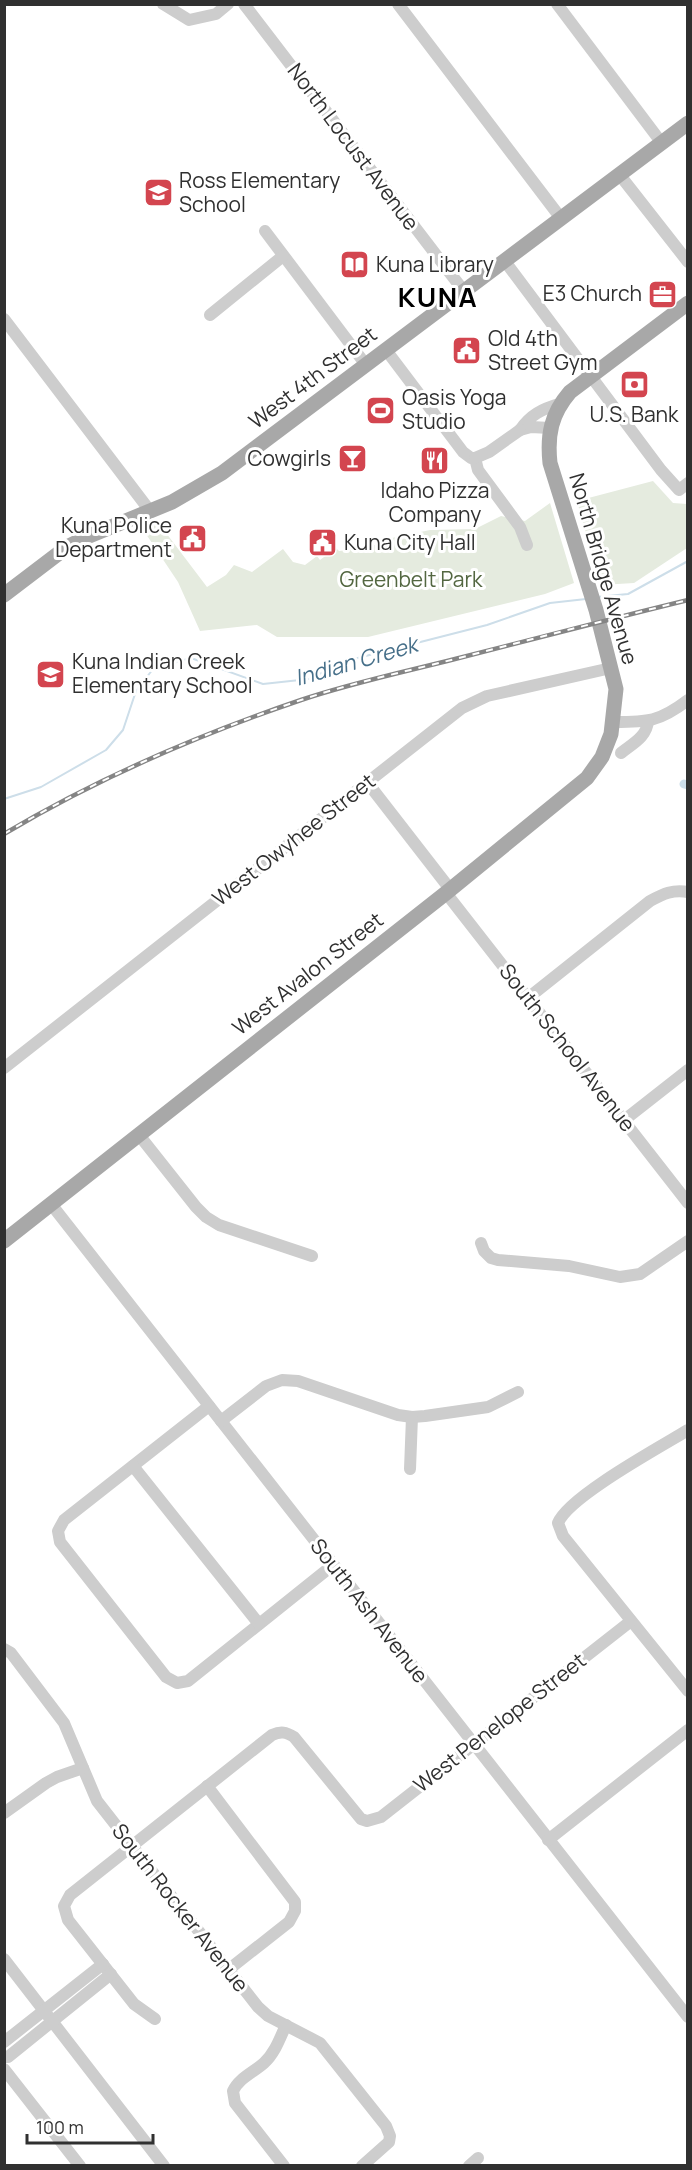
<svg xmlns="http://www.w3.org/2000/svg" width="692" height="2170" font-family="Manrope,sans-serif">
<rect width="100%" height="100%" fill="#fff"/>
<!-- green -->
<g fill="#e5ebdf">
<polygon points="653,481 673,503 687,504 687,548 634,583 601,585 597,573 602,562 599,556 590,549 577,501"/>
<polygon points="550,503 574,583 545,594 368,637 277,637 257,625 200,631 178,582 142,528 157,521 207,587 226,575 234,565 252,572 283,549 293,562 305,565 317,556 320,560 336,548 339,551 348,550 353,547 357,552 392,538 430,530 475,529 501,516 525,521"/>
</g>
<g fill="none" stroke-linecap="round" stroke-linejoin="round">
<!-- stream -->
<g stroke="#cddee9" stroke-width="2">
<polyline points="597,597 628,594 688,561"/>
<polyline points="4,799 41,787 106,750 123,730 136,691 153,669 191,658 263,684 309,679 346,661 487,625 550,603 586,599"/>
</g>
<!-- canal -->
<polyline stroke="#cddee9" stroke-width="9" points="684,784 688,785"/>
<!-- minor -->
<g stroke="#cdcdcd" stroke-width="12">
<polyline points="163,4 189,20 216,14 228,4"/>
<polyline points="244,4 463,290"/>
<polyline points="398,4 560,217"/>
<polyline points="557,4 661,142"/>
<polyline points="619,174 688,262"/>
<polyline points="265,231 366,365"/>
<polyline points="504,260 661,470 679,490 688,483"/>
<polyline points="210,315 283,256"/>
<polyline points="4,319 150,511"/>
<polyline points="386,350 463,452 471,458 475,458"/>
<path d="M550 428 531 427 520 430C530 415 542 409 559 404"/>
<polyline points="475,458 478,470 520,527 527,545"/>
<polyline points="475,458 489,452 520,430"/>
<path d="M614 722C648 722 659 722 688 700"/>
<path d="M621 753C632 744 647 737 648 721"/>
<polyline points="367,782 450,889"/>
<polyline points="446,893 688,1203"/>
<path d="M528 998 650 901C663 894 673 889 688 892"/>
<polyline points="4,1068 462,708 487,696 611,668"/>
<polyline points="623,1121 688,1070"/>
<polyline points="139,1135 196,1207 206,1217 219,1225 312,1256"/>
<polyline points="51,1204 688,2017"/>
<polyline points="481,1243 484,1251 491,1258 498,1260 569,1266 620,1277 640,1274 688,1241"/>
<polyline points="209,1406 64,1520 58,1531 60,1542 166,1677 177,1683 188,1681 333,1565"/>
<polyline points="221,1421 266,1386 282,1380 298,1381 398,1415 412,1417 425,1416 488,1407 518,1392"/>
<path d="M688 1430C660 1447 568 1497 558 1523L563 1536 688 1691"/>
<polyline points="133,1466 259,1624"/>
<polyline points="410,1469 412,1417"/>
<polyline points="4,1649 11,1653 64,1723 97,1801 258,2007 268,2016 320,2043 386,2126 390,2136 389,2142 362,2166"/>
<polyline points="207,1786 295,1902 295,1911 289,1922 228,1970"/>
<polyline points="4,1813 46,1783 57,1777 83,1768"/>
<polyline points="548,1840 688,1730"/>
<polyline points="4,1959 164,2166"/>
<path d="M155 2019 134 2004 68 1920 64 1906 70 1895 272 1735C281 1731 286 1732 294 1737L361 1819 367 1821 381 1817 631 1621"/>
<polyline points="4,2042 103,1964"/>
<polyline points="4,2057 8,2057 111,1974"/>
<polyline points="4,2069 80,2166"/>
<path d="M284 2166 235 2103 233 2091C239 2078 254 2072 264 2063 275 2053 280 2038 286 2025"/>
<polyline points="469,2166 478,2158"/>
</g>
<!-- major -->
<g stroke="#a8a8a8" stroke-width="15">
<polyline points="4,595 67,547 89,536 172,502 222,473 688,123"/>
<path d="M4 1241 446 893 587 778 602 757 611 734 616 689 596 610 550 463C547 435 551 414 570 392L688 303"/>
</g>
<defs>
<path id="rail" d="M4 834C98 778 198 735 301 700 351 683 404 672 455 659 532 639 610 619 688 600"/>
</defs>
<!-- rail casing -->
<use href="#rail" stroke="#858585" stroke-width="4.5"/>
<!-- rail -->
<use href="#rail" stroke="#fff" stroke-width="2" stroke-dasharray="7" stroke-linecap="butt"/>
</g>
<!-- icons -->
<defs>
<symbol id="school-square" viewBox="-11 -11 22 22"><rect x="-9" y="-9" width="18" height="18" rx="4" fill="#d3454f" stroke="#fff"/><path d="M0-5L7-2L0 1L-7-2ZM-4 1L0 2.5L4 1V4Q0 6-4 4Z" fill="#fff"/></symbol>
<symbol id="library-square" viewBox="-11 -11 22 22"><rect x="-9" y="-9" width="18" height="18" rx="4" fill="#d3454f" stroke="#fff"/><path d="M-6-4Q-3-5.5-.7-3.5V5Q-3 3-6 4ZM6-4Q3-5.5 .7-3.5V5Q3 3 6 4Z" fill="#fff"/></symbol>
<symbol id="office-square" viewBox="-11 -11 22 22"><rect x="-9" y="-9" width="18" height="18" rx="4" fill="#d3454f" stroke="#fff"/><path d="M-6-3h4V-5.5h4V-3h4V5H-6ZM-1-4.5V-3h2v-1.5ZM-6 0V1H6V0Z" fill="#fff"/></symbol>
<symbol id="civic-square" viewBox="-11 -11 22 22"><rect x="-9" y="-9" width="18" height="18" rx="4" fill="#d3454f" stroke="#fff"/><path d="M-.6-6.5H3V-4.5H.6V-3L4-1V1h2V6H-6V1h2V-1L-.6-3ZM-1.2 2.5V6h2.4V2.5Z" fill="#fff"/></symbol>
<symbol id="bank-square" viewBox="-11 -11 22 22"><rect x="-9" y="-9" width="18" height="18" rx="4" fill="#d3454f" stroke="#fff"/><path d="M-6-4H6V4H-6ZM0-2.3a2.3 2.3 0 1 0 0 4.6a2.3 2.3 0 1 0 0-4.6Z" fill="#fff"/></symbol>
<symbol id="stadium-square" viewBox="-11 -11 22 22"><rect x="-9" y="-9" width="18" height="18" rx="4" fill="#d3454f" stroke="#fff"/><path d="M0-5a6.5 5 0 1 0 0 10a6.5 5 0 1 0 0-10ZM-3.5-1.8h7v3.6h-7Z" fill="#fff"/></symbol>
<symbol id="bar-square" viewBox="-11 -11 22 22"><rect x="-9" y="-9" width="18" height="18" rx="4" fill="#d3454f" stroke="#fff"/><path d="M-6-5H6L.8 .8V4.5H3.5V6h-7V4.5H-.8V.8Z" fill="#fff"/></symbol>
<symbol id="restaurant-square" viewBox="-11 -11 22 22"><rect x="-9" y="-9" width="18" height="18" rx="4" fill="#d3454f" stroke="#fff"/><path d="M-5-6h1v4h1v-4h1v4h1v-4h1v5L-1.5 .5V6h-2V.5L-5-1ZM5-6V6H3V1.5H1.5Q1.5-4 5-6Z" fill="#fff"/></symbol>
</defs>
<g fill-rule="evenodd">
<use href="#school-square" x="142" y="176" width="33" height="33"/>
<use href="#library-square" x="338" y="248" width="33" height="33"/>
<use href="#office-square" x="646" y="278" width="33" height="33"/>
<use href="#civic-square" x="450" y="334" width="33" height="33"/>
<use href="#bank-square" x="618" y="368" width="33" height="33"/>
<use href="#stadium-square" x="364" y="394" width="33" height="33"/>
<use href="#bar-square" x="336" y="442" width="33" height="33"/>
<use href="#restaurant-square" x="418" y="444" width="33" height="33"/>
<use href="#civic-square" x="176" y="522" width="33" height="33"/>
<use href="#civic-square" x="306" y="526" width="33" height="33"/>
<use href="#school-square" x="34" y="658" width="33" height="33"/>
</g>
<g text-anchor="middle" stroke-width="6" stroke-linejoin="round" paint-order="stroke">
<!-- street labels -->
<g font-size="21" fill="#303030" stroke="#fff">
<text transform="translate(353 147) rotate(53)" y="7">North Locust Avenue</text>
<text transform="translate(313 378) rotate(-37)" y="7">West 4th Street</text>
<text transform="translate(603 569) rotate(74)" y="7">North Bridge Avenue</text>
<text transform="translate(294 840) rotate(-38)" y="7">West Owyhee Street</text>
<text transform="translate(308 974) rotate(-38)" y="7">West Avalon Street</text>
<text transform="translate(567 1048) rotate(52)" y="7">South School Avenue</text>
<text transform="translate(369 1611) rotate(52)" y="7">South Ash Avenue</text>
<text transform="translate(500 1723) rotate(-38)" y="7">West Penelope Street</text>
<text transform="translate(180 1908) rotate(52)" y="7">South Rocker Avenue</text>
</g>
<!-- poi labels -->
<g font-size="21" fill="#303030" stroke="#fff" text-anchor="start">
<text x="179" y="188">Ross Elementary<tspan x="179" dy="24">School</tspan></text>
<text x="376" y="272">Kuna Library</text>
<text x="642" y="301" text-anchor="end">E3 Church</text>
<text x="488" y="346">Old 4th<tspan x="488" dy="24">Street Gym</tspan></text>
<text x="402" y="405">Oasis Yoga<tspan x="402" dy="24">Studio</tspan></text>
<text x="634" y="422" text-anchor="middle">U.S. Bank</text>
<text x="331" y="466" text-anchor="end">Cowgirls</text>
<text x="435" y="498" text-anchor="middle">Idaho Pizza<tspan x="435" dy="24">Company</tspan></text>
<text x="172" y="533" text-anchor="end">Kuna Police<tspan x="172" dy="24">Department</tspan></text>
<text x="344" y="550">Kuna City Hall</text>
<text x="72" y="669">Kuna Indian Creek<tspan x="72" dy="24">Elementary School</tspan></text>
</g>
<!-- park labels -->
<g font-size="21" fill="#536741" stroke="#fff">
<text x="411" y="587">Greenbelt Park</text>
</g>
<!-- water labels -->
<g font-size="22" font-style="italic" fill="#466f89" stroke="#fff">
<text transform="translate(356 661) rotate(-16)" y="8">Indian Creek</text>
</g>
<!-- district labels -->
<g font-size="27" font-weight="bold" letter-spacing="1.5" fill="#000" stroke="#fff">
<text x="438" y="307">KUNA</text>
</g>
</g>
<!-- border -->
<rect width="692" height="2170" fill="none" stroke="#303030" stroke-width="12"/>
<!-- scale -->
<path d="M27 2134v9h126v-9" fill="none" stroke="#303030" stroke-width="3"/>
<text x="36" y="2134" font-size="18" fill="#303030" stroke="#ffffff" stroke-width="4.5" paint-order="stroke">100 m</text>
</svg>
